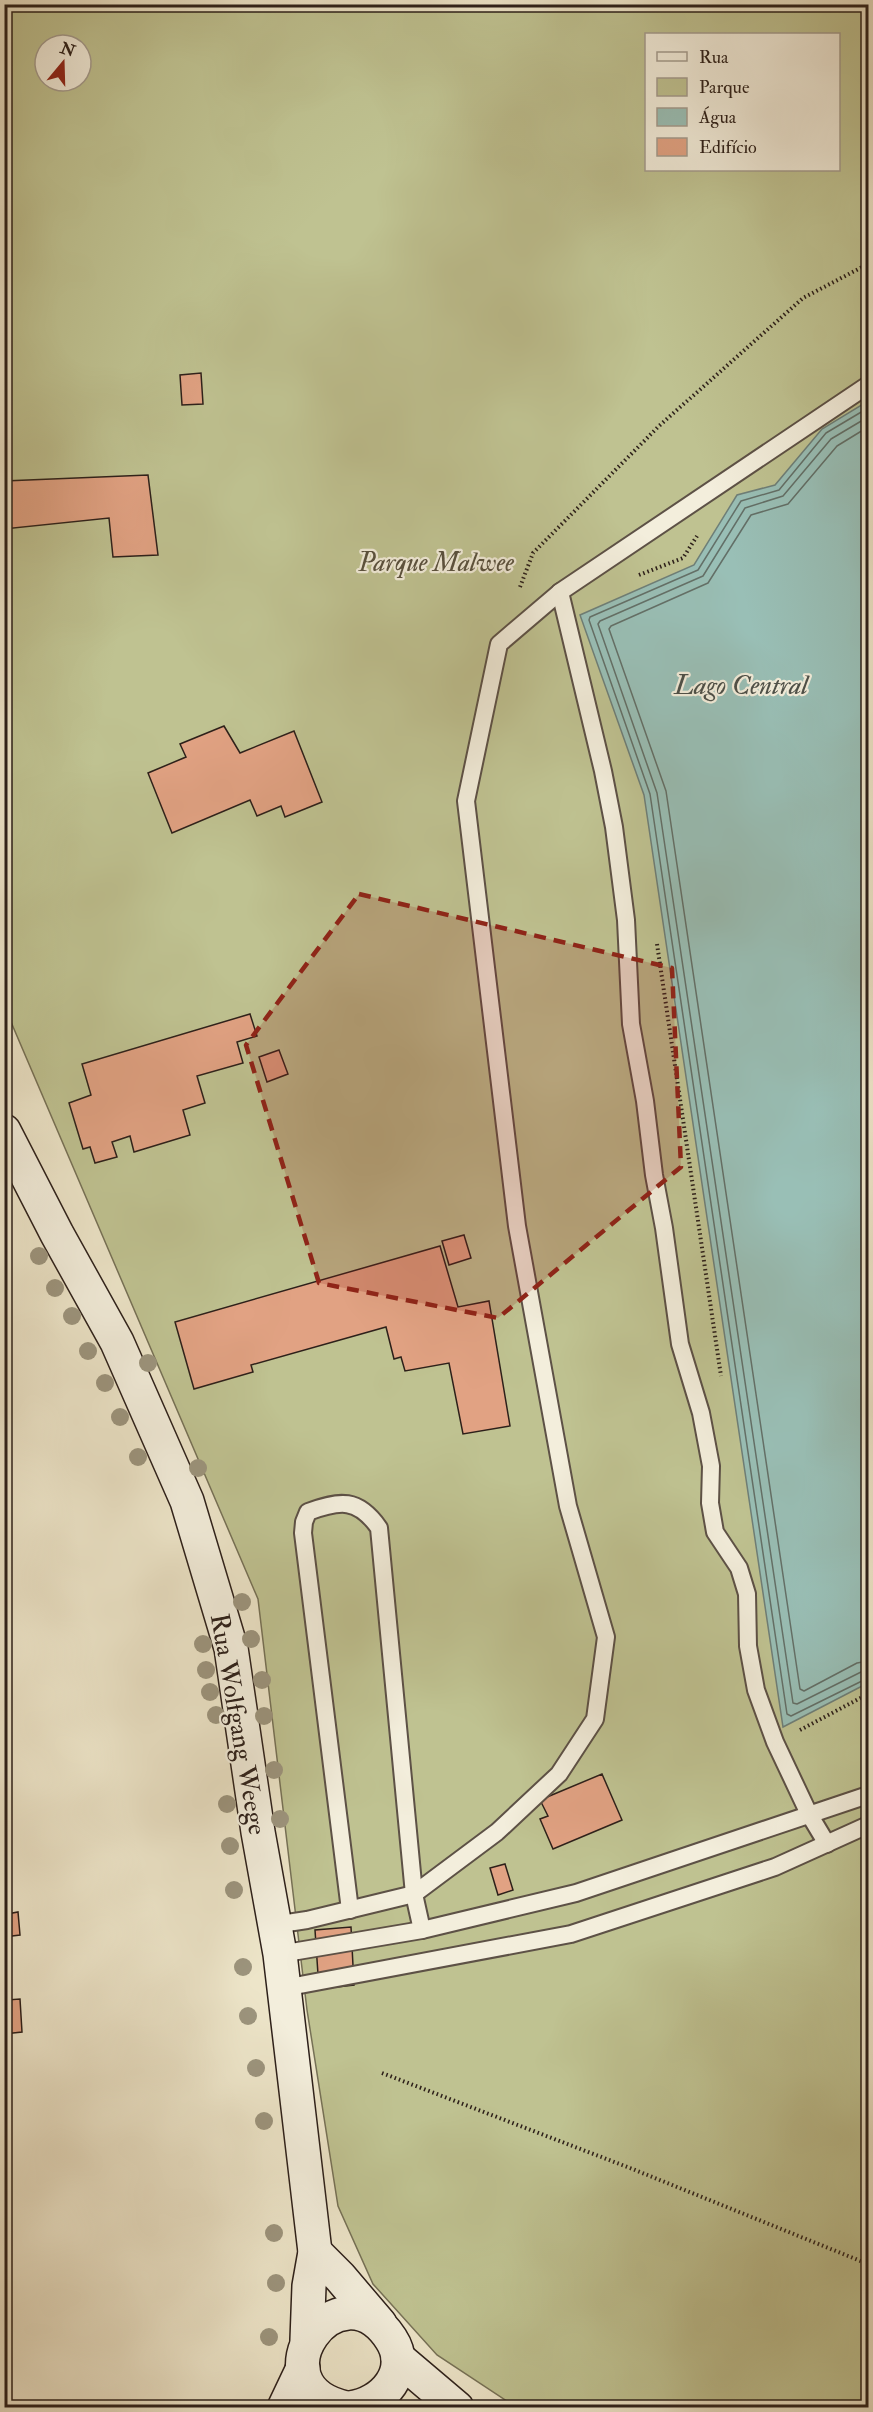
<svg xmlns="http://www.w3.org/2000/svg" width="873" height="2412" font-family="'IM FELL Double Pica',serif">
<rect width="100%" height="100%" fill="#ede5c9"/>
<filter id="stains"><feTurbulence type="fractalNoise" baseFrequency=".00333" numOctaves="4"/><feColorMatrix values="0 0 0 0 .2 0 0 0 0 .09 0 0 0 0 .02 0 0 0 .5 -.17"/></filter>
<radialGradient id="worn" r=".72"><stop offset=".6" stop-color="#630" stop-opacity="0"/><stop offset="1" stop-color="#630" stop-opacity=".3"/></radialGradient>
<!-- green -->
<path fill="#bfc291" stroke="#767156" stroke-width="1.5" fill-rule="evenodd" d="M4 5H868V2407H516L437 2355 373 2284 338 2206 307 2010 258 1599 5 1008ZM646 34H838V170H646ZM45 45H81V81H45Z"/>
<!-- water -->
<polygon fill="#99bfb6" stroke="#6e7f78" stroke-width="1.5" points="868,401 868,1683 783,1727 644,795 580,615 694,565 737,495 775,485 822,429"/>
<g fill="none" stroke-linecap="round" stroke-linejoin="round">
<!-- shore -->
<g stroke="#637068" stroke-width="1.5">
<polyline points="868,408 826,433 779,490 741,501 698,570 590,617 589,620 650,794 787,1714 791,1716 868,1678"/>
<polyline points="868,417 831,439 783,496 745,508 703,576 600,621 598,624 657,793 793,1703 797,1704 861,1672 868,1670"/>
<polyline points="868,427 837,446 788,504 751,515 708,583 611,626 609,629 666,791 800,1689 804,1691 857,1663 868,1661"/>
</g>
</g>
<!-- building -->
<g fill="#e1a283" stroke="#2d201a" stroke-width="1.5">
<polygon points="201,373 203,404 182,405 180,375"/>
<polygon points="148,475 158,555 113,557 109,518 4,529 4,481"/>
<polygon points="224,726 240,753 294,731 322,802 285,817 281,806 257,816 250,800 172,833 148,773 186,757 180,744"/>
<polygon points="250,1014 257,1036 237,1042 243,1063 197,1076 205,1103 183,1110 190,1135 134,1152 130,1136 112,1142 117,1157 95,1163 90,1147 83,1149 69,1103 91,1095 82,1064"/>
<polygon points="279,1050 288,1074 267,1082 259,1057"/>
<polygon points="464,1235 471,1258 449,1265 442,1241"/>
<polygon points="440,1246 458,1307 489,1301 510,1426 463,1434 449,1363 405,1371 401,1357 394,1359 386,1327 251,1365 253,1372 194,1389 175,1322"/>
<polygon points="602,1774 622,1820 553,1849 540,1819 548,1816 540,1800"/>
<polygon points="505,1864 513,1890 498,1895 490,1868"/>
<polygon points="4,1878 7,1914 18,1912 20,1935 4,1937"/>
<polygon points="351,1927 354,1985 319,1989 315,1930"/>
<polygon points="4,1959 7,2000 20,1999 22,2032 4,2034"/>
</g>
<g fill="none" stroke-linecap="round" stroke-linejoin="round">
<defs>
<g id="lane">
<polyline points="827,1844 809,1814 775,1742 756,1690 748,1646 747,1594 739,1568 715,1532 710,1503 711,1466 701,1413 680,1344 664,1228 654,1175 645,1101 631,1024 626,920 614,827 603,771 560,592 868,385"/>
<polyline points="414,1894 497,1832 559,1774 595,1719 606,1637 568,1506 517,1226 466,801 499,644 560,592"/>
<path d="M350 1910 303 1533 304 1522 308 1512C340 1500 358 1498 379 1528L414 1894"/>
<polyline points="274,1925 307,1920 414,1894 422,1930"/>
<polyline points="280,1954 422,1930 576,1893 868,1795"/>
<polyline points="284,1988 571,1934 775,1867 868,1825"/>
</g>
<g id="secondary">
<polyline points="4,1131 57,1234 117,1342 187,1501 231,1648 258,1832 280,1954 315,2252 309,2286 307,2340"/>
<polyline points="315,2252 340,2277 380,2324"/>
<polyline points="398,2358 457,2408"/>
<polyline points="284,2408 303,2368"/>
<path d="M346 2408C248 2386 339 2259 391 2339 412 2371 383 2404 350 2408"/>
</g>
</defs>
<!-- lane casing -->
<use href="#lane" stroke="#5d5146" stroke-width="20"/>
<!-- secondary casing -->
<use href="#secondary" stroke="#2d201a" stroke-width="36"/>
<!-- path -->
<g stroke="#2d201a" stroke-width="4" stroke-dasharray="1.5 3" stroke-linecap="butt">
<polyline points="639,575 683,558 697,536"/>
<polyline points="520,587 533,553 659,426 803,298 868,264"/>
<polyline points="657,944 721,1376"/>
<polyline points="800,1730 868,1694"/>
<polyline points="382,2073 630,2168 868,2264"/>
</g>
<!-- lane -->
<use href="#lane" stroke="#f3eedc" stroke-width="16"/>
<!-- secondary -->
<use href="#secondary" stroke="#f3eedc" stroke-width="33"/>
</g>
<!-- trees -->
<g fill="#9c947d">
<circle cx="39" cy="1256" r="9"/>
<circle cx="55" cy="1288" r="9"/>
<circle cx="72" cy="1316" r="9"/>
<circle cx="88" cy="1351" r="9"/>
<circle cx="148" cy="1363" r="9"/>
<circle cx="105" cy="1383" r="9"/>
<circle cx="120" cy="1417" r="9"/>
<circle cx="138" cy="1457" r="9"/>
<circle cx="198" cy="1468" r="9"/>
<circle cx="242" cy="1602" r="9"/>
<circle cx="251" cy="1639" r="9"/>
<circle cx="203" cy="1644" r="9"/>
<circle cx="206" cy="1670" r="9"/>
<circle cx="262" cy="1680" r="9"/>
<circle cx="210" cy="1692" r="9"/>
<circle cx="216" cy="1715" r="9"/>
<circle cx="264" cy="1716" r="9"/>
<circle cx="274" cy="1770" r="9"/>
<circle cx="227" cy="1804" r="9"/>
<circle cx="280" cy="1819" r="9"/>
<circle cx="230" cy="1846" r="9"/>
<circle cx="234" cy="1890" r="9"/>
<circle cx="243" cy="1967" r="9"/>
<circle cx="248" cy="2016" r="9"/>
<circle cx="256" cy="2068" r="9"/>
<circle cx="264" cy="2121" r="9"/>
<circle cx="274" cy="2233" r="9"/>
<circle cx="276" cy="2283" r="9"/>
<circle cx="269" cy="2337" r="9"/>
</g>
<!-- marked area -->
<path fill="#8f2418" fill-opacity="0.2" stroke="#8f2418" stroke-width="4.5" stroke-dasharray="12 8" stroke-linejoin="round" d="M359 894 672 968 681 1167 498 1318 319 1283 246 1045Z"/>
<g text-anchor="middle" stroke-width="4.5" stroke-linejoin="round" paint-order="stroke">
<!-- park labels -->
<g font-size="26" font-style="italic" fill="#59513e" stroke="#f3eedc">
<text x="436" y="571">Parque Malwee</text>
</g>
<!-- street labels -->
<g font-size="26" fill="#2d201a" stroke="#f3eedc">
<text transform="translate(239 1724) rotate(80)" y="9">Rua Wolfgang Weege</text>
</g>
<!-- water labels -->
<g font-size="27" font-style="italic" fill="#4d5049" stroke="#f3eedc">
<text x="741" y="694">Lago Central</text>
</g>
</g>
<!-- margin -->
<rect width="873" height="2412" fill="none" stroke="#ede5c9" stroke-width="24"/>
<rect x="6" y="6" width="861" height="2400" fill="none" stroke="#2d201a" stroke-width="3"/>
<rect x="12" y="12" width="849" height="2388" fill="none" stroke="#2d201a" stroke-width="1.5"/>
<!-- legend -->
<rect x="645" y="33" width="195" height="138" fill="#f3eedc" stroke="#a49c8e" stroke-width="1.5"/>
<rect x="657" y="52" width="30" height="9" fill="#f3eedc" stroke="#a49c8e" stroke-width="1.5"/>
<text x="699" y="63" font-size="18" fill="#2d201a">Rua</text>
<rect x="657" y="78" width="30" height="18" fill="#bfc291" stroke="#a49c8e" stroke-width="1.5"/>
<text x="699" y="93" font-size="18" fill="#2d201a">Parque</text>
<rect x="657" y="108" width="30" height="18" fill="#99bfb6" stroke="#a49c8e" stroke-width="1.5"/>
<text x="699" y="123" font-size="18" fill="#2d201a">Água</text>
<rect x="657" y="138" width="30" height="18" fill="#e1a283" stroke="#a49c8e" stroke-width="1.5"/>
<text x="699" y="153" font-size="18" fill="#2d201a">Edifício</text>
<!-- north arrow -->
<g transform="translate(63 63) rotate(19)"><circle r="28" fill="#f3eedc" stroke="#a49c8e" stroke-width="1.5"/>
<path d="M0-4.5L10 22L0 15L-10 22Z" fill="#8f2418"/>
<text y="-9" font-size="16" font-weight="bold" text-anchor="middle" fill="#2d201a">N</text>
</g>
<rect width="100%" height="100%" filter="url(#stains)"/>
<rect width="100%" height="100%" fill="url(#worn)"/>
</svg>
